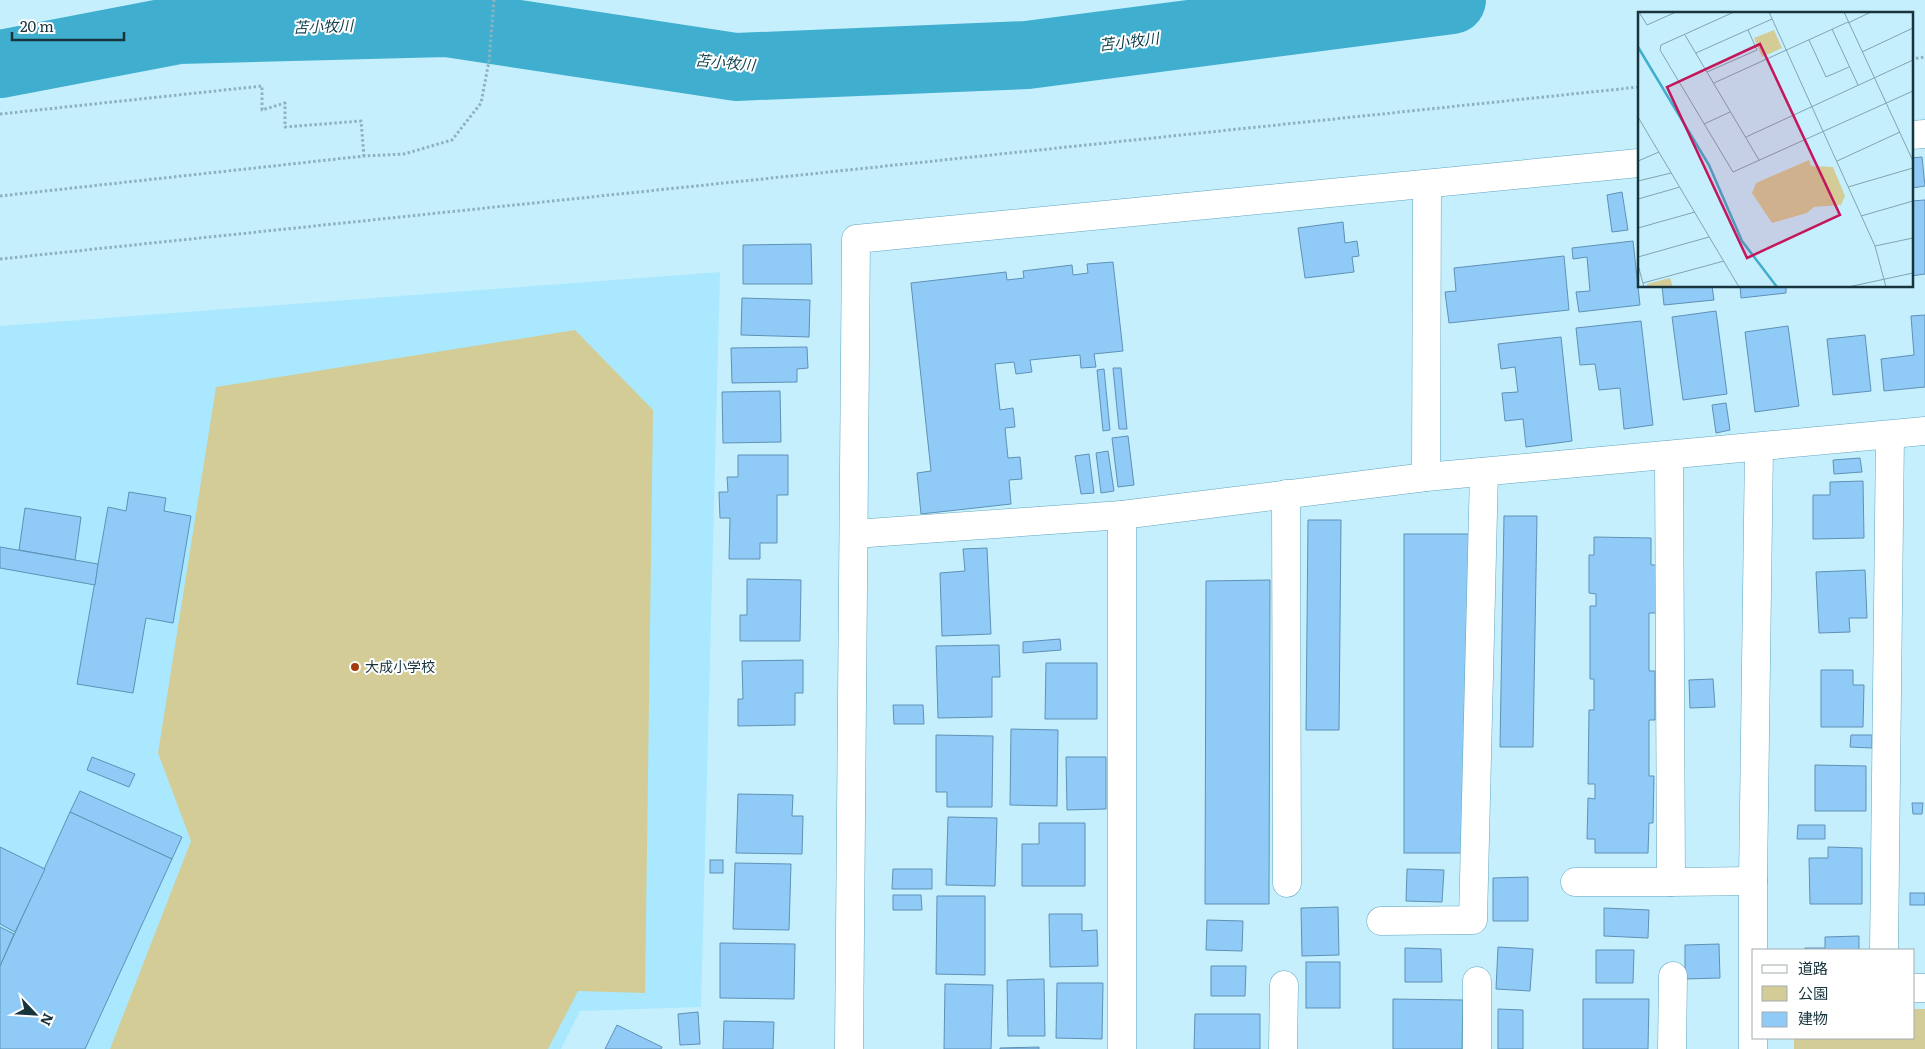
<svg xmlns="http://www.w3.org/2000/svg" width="1925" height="1049" font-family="Literata,'Noto Sans JP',serif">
<rect width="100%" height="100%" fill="#c6effd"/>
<!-- built -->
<polygon fill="#a9e8fe" points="720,272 701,1007 580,1011 561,1049 0,1049 0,326"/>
<!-- green -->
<g fill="#d3cc96">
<polygon points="575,330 653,410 645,993 578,991 548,1049 110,1049 191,841 158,753 216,387"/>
<polygon points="1914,1009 1925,1009 1925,1049 1794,1049 1794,1038 1914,1038"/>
</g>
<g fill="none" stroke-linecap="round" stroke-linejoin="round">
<!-- river -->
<polyline stroke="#40afcf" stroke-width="68" points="0,64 178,30 446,23 736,67 1027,55 1452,0"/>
</g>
<!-- building -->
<g fill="#8fcbf6" stroke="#5e91b6">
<polygon points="1922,157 1925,186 1912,188 1911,158"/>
<polygon points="1622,192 1628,230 1612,232 1607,195"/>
<polygon points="1925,200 1925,274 1911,276 1911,201"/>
<polygon points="1343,222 1345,243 1357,241 1359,256 1352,257 1354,272 1305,278 1298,228"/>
<polygon points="1633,241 1640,305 1579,312 1576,292 1590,291 1587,257 1573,259 1572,248"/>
<polygon points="811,244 812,284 743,284 743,245"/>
<polygon points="1564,256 1569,310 1449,323 1445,292 1456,291 1454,268"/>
<polygon points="1113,262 1123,351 1094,354 1096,367 1081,368 1080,355 1030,360 1032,372 1016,374 1014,362 995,364 1000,410 1013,408 1015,427 1005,428 1008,458 1020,457 1022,479 1009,480 1011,504 921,514 917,473 931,471 911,283 1006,272 1007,280 1024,278 1023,271 1072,265 1073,275 1088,273 1087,264"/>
<polygon points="1662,286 1712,286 1714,300 1664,305"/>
<polygon points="1740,286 1786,286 1786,293 1741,298"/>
<polygon points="742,298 810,300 809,337 741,335"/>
<polygon points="1716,311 1727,394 1683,400 1672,317"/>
<polygon points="1925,315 1925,387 1884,391 1881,359 1914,355 1911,316"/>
<polygon points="1641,321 1653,425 1624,429 1620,388 1599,390 1595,364 1580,365 1576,328"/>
<polygon points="1788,326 1799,406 1755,412 1745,332"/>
<polygon points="1865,335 1871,391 1833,395 1827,339"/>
<polygon points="1561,337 1572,441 1526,447 1523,419 1505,421 1502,393 1518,392 1515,367 1501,369 1498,344"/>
<polygon points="807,347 808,368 797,369 797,382 732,383 731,348"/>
<polygon points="1113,368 1121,368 1127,429 1119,429"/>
<polygon points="1104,369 1110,430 1103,431 1097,370"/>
<polygon points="780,391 781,442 723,443 722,392"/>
<polygon points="1726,403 1730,430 1716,433 1712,405"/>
<polygon points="1128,436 1134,485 1118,487 1112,438"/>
<polygon points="1108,451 1114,491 1101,493 1096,453"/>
<polygon points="1089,454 1094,493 1081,494 1075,456"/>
<polygon points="738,455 788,455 788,495 777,495 777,543 760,543 760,559 729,559 730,518 720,518 719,492 728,492 727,477 738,477"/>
<polygon points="1860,458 1862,472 1834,474 1833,460"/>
<polygon points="1863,481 1864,538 1813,539 1813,495 1830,495 1830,482"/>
<polygon points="129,492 166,498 164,511 191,516 173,623 146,618 133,693 77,684 108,507 126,511"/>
<polygon points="25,508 81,517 75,560 19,550"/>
<polygon points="1504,516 1537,516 1533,747 1500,747"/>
<polygon points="1308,520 1341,520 1339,730 1306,730"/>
<rect x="1404" y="534" width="66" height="319"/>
<polygon points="1594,537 1651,538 1651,565 1657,565 1657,613 1649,613 1649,671 1655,671 1655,720 1649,720 1649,776 1654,776 1653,823 1649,823 1648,853 1595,853 1595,839 1587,839 1588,798 1595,799 1595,784 1588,784 1589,710 1594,710 1594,679 1590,679 1590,606 1596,606 1596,594 1589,593 1589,555 1594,555"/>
<polygon points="0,547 98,564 95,585 0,568"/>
<polygon points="987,548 991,634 942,636 940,573 965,571 963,549"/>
<polygon points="1865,570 1867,618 1849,618 1850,632 1819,633 1816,572"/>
<polygon points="747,579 801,580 800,641 740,641 740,615 747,615"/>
<polygon points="1270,580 1269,904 1205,904 1206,581"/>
<polygon points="1060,639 1061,650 1023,653 1023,642"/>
<polygon points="999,645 1000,677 992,677 992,717 938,718 936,646"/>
<polygon points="803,660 803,693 795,693 795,725 738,726 738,699 743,699 742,661"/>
<polygon points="1046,663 1097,663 1097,719 1045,719"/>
<polygon points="1821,670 1853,670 1853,685 1864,685 1863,727 1821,727"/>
<polygon points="1713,679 1715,707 1690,708 1689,680"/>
<polygon points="893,705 923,705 924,724 894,724"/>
<polygon points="1011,729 1058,730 1057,806 1010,805"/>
<polygon points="936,735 993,736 992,807 947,807 947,792 936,792"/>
<polygon points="1851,735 1872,735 1872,748 1850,747"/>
<polygon points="92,757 135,774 129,787 87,770"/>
<polygon points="1066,757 1106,757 1106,809 1067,810"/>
<polygon points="1815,765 1866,766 1866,811 1815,811"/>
<polygon points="80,791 182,837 172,859 70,812"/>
<polygon points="738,794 793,795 792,816 803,816 802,854 736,853"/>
<polygon points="1912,803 1923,803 1922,814 1913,814"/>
<polygon points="70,812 172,859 85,1049 0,1049 0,966"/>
<polygon points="948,817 997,818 995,886 946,885"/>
<polygon points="1039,823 1085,823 1085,886 1022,886 1022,844 1039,844"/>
<polygon points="1798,825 1825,825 1825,839 1797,839"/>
<polygon points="0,847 45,869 15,932 0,924"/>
<polygon points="1828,847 1862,848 1862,904 1810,904 1809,858 1828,858"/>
<rect x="710" y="860" width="13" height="13"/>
<polygon points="735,863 791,864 789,930 733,929"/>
<polygon points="893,869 932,869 932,889 892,889"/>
<polygon points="1407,869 1444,870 1442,902 1406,901"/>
<polygon points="1528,877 1528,921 1493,921 1493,878"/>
<rect x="1910" y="893" width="15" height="12"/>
<polygon points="893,895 921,895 922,910 893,910"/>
<polygon points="937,896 985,896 985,975 936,974"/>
<polygon points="1338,907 1339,955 1302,956 1301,908"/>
<polygon points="1604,908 1649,910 1648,938 1604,936"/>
<polygon points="1049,914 1082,914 1082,931 1097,930 1098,966 1050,967"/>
<polygon points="1207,920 1243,921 1242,951 1206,950"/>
<polygon points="0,927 14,934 0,966"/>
<polygon points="1859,936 1859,950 1805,950 1805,948 1825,948 1825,937"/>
<polygon points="720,943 795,944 794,999 720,998"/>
<polygon points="1719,944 1720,978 1685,979 1685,945"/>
<polygon points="1498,947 1533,949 1530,991 1496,989"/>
<polygon points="1405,948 1441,949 1442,982 1405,982"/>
<polygon points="1596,950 1634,950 1633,983 1596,983"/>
<rect x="1306" y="962" width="34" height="46"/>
<polygon points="1211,966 1246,966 1245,996 1211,996"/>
<polygon points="1044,979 1045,1036 1008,1036 1007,980"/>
<polygon points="1057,983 1103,983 1102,1039 1056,1038"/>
<polygon points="945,984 993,985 991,1049 944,1049"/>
<polygon points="1393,999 1463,1000 1462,1049 1393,1049"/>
<polygon points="1583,999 1649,999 1648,1049 1583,1049"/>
<polygon points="1498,1009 1523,1010 1523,1049 1498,1049"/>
<polygon points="698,1012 700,1044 680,1045 678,1014"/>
<polygon points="1195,1014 1260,1014 1260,1049 1194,1049"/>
<polygon points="724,1021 774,1022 773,1049 723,1049"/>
<polygon points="617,1025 662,1047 661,1049 605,1049"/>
<polygon points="1039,1047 1039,1049 1000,1049 1000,1048"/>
</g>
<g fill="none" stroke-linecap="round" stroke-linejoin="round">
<defs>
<g id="minor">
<polyline points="1911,135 1925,134"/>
<polyline points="1669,455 1671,882 1753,881"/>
<polyline points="1426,477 1427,184"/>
<polyline points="1286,494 1287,883"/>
<polyline points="854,534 1122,515 1426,477 1925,431"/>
<polyline points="1575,882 1671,882"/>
<polyline points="1381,921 1473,920 1484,472"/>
<polyline points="1884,950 1890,435"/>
<polyline points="1477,981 1477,1049"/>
<polyline points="1914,988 1925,988"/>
<polyline points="849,1049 856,239 1639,163"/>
<polyline points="1122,1049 1122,515"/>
<polyline points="1283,1049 1284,985"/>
<polyline points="1672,1049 1673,976"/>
<polyline points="1753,1049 1753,881 1759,447"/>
</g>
</defs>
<!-- minor casing -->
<use href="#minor" stroke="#60a6bd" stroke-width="29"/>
<!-- path -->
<g stroke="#8db2be" stroke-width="3" stroke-dasharray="2.5 2.5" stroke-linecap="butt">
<polyline points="1911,59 1925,57"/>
<polyline points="0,114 262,86 262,110 285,103 285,127 361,121 364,156"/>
<polyline points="0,196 364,156 404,154 452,140 481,103 489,61 494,0"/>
<polyline points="0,259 1639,87"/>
</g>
<!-- minor -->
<use href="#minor" stroke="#fff" stroke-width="28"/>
</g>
<!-- markers -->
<circle fill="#a13c0e" stroke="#fff" stroke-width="2" cx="355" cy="667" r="5"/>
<g text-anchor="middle" stroke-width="4" stroke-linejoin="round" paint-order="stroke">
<!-- poi labels -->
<g font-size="14" fill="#17343d" stroke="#fff" text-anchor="start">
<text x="365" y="672">大成小学校</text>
</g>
<!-- water labels -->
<g font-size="15" font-style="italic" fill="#11424f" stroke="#fff">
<text transform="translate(323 27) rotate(-2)" y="5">苫小牧川</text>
<text transform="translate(1129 42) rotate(-7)" y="5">苫小牧川</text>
<text transform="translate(725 63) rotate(5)" y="5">苫小牧川</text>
</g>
</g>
<!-- overview -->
<g transform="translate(1638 12)">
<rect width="275" height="275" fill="#c6effd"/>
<path d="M136 18 144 36 124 45 116 26ZM171 148 173 154 195 155 207 184 203 193 176 195 169 201 134 211 114 181 118 171ZM32 266 35 275H9V272Z" fill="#d3cc96"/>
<path fill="none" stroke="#40afcf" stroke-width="2.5" d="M0 35 71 153 104 229 139 275"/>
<path fill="none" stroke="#80a4b0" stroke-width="1" d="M1 0 9 13 38 0M96 0 23 33 22 38 95 160 275 79M131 0 237 234 248 275M206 0 275 149M210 11 233 0M194 17 220 73M47 23 121 148M171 28 188 65 211 55M224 40 275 16M58 41 134 7M69 60 119 38 110 18M76 71 210 10M0 105 101 275M66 112 92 100M108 125 275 48M0 149 21 140M199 149 262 120M0 169 33 161M210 175 275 156M0 187 42 175M223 204 275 189M0 216 57 200M237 234 275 226M0 245 71 225M0 253 6 275M5 271 86 249M210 275 275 261"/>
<path fill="#c2185b" fill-opacity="0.15" stroke="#c2185b" stroke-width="2.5" d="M122 32 202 203 109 246 29 75Z"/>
<rect width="275" height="275" fill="none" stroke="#17343d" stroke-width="2.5"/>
</g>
<!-- legend -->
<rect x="1752" y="949" width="162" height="90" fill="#ffffff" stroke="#a2aeb1"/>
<rect x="1762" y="965" width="25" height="8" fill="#ffffff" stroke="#a2aeb1"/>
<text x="1798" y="974" font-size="15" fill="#17343d">道路</text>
<rect x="1762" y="986" width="25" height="15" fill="#d3cc96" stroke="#a2aeb1"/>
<text x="1798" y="999" font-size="15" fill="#17343d">公園</text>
<rect x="1762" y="1012" width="25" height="15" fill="#8fcbf6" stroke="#a2aeb1"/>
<text x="1798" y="1024" font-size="15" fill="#17343d">建物</text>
<!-- north arrow -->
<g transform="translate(35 1014) rotate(115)" stroke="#ffffff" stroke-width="4" paint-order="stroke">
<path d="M0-4L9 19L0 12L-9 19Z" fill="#17343d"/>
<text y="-8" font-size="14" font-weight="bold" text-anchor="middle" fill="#17343d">N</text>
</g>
<!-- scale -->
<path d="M12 32v8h112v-8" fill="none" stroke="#17343d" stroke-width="2.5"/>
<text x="20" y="32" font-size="15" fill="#17343d" stroke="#ffffff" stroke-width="4" paint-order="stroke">20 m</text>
</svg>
